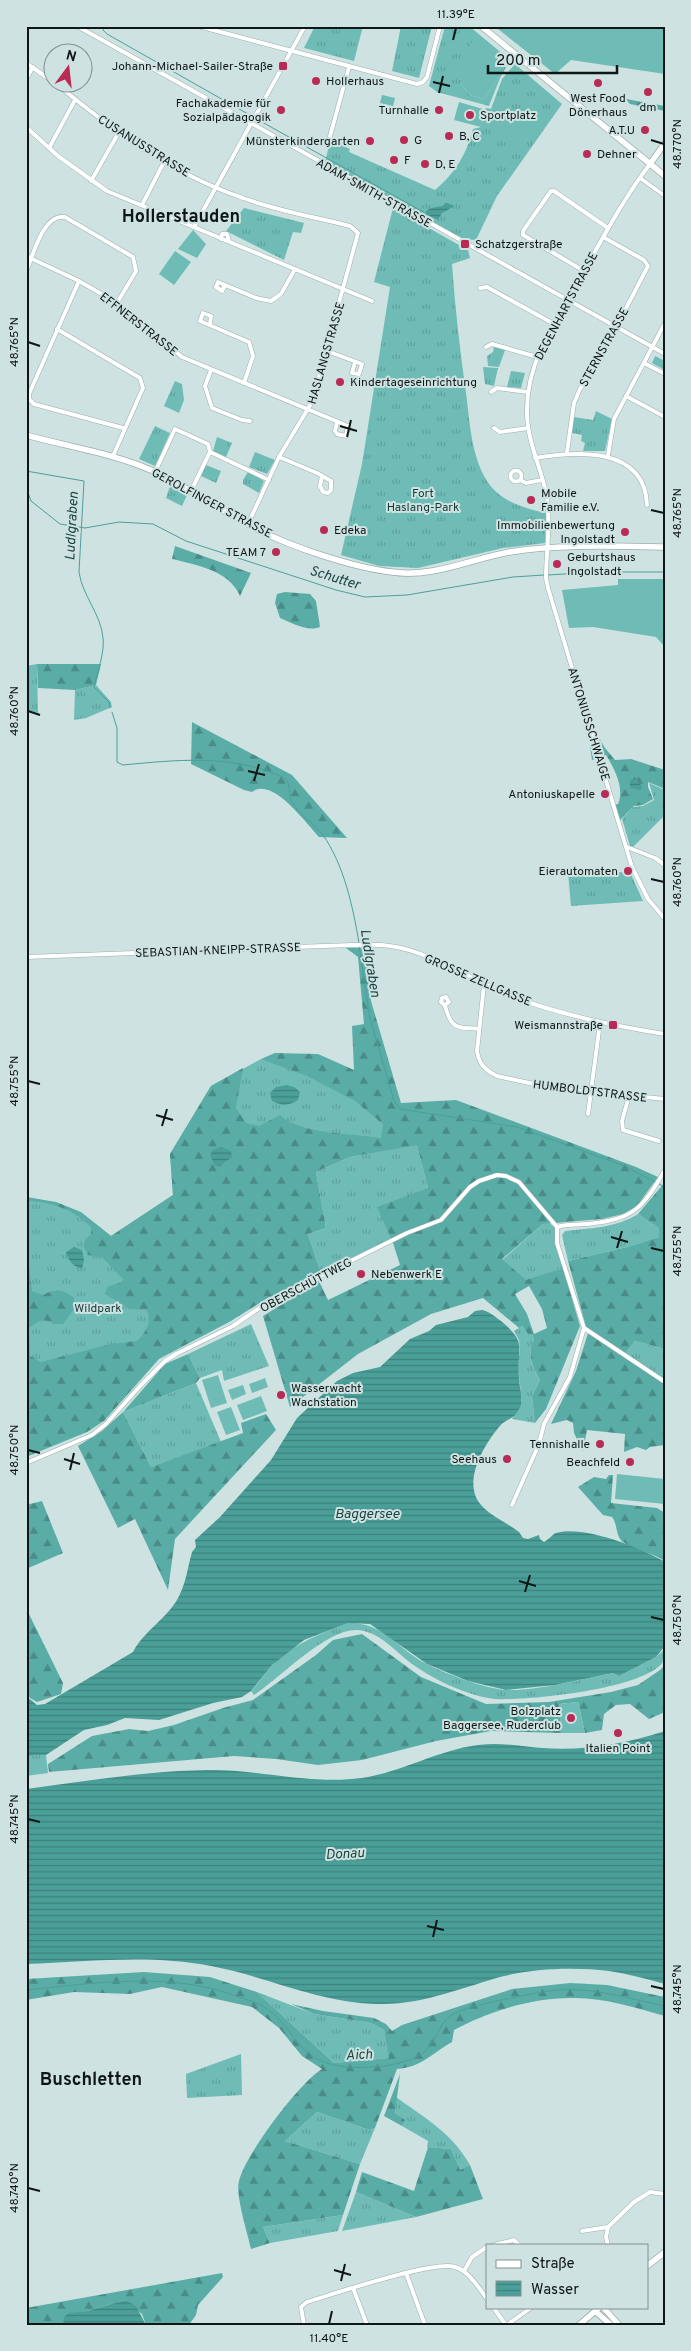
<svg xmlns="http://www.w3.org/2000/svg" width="691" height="2351" font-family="Overpass,sans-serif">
<defs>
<pattern id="grass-tufts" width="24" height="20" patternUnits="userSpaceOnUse" patternTransform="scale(1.25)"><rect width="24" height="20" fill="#6fbcb6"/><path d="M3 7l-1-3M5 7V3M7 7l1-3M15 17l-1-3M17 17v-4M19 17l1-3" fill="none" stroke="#5fa19c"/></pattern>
<pattern id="forest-firs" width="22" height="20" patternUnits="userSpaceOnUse" patternTransform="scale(1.25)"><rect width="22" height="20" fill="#5aada7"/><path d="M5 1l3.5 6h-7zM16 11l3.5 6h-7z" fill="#498c87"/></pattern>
<pattern id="water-rules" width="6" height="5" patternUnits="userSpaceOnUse" patternTransform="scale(1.25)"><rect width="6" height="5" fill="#4b9f99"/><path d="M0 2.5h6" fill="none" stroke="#3d817c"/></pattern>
</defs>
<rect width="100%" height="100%" fill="#cee3e1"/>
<!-- grass -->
<g fill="url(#grass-tufts)" fill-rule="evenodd">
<polygon points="315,26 363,26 354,61 304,48"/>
<polygon points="401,26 432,26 419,78 392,71"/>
<path d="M445 26H469L510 60 500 78 489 106 437 92 429 86ZM499 77 484 99 469 95 461 83Z"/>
<path d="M515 64 562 104 497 196 476 240 462 239 325 162 331 138 334 142 350 149 349 152 435 190C456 172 466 155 473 129L481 127 486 108 491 109 502 79Z"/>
<polygon points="382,95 395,98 393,106 380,103"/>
<polygon points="244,208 304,223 301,233 293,232 284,260 226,231"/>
<path d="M393 208 468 250 470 258 452 264C455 308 460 350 466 393 470 423 471 455 487 481 501 502 523 508 546 513L545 543 503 548 418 568 379 566 341 555 362 464 390 287 374 282Z"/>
<polygon points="494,346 505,350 499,367 488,366 487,356 493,352"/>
<polygon points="483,367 498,368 494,386 485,384"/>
<polygon points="511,371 525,373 521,388 507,387"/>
<polygon points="175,381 182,384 184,400 179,413 164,406"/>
<polygon points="596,411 612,419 605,451 583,451 585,443 581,441 582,435 572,433 574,417 593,420"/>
<polygon points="155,426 170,433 155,466 139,459"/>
<polygon points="217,437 232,443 226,457 213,451"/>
<polygon points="255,452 275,460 267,474 249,467"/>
<polygon points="206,465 221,471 216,483 201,476"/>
<polygon points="248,472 264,481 259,493 243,484 243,480"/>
<polygon points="170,486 187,495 182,506 166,498"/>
<polygon points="37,664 38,713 26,710 26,666"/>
<polygon points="96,685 111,702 112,707 86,718 74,720 75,690"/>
<polygon points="649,783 665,790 665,815 633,847 630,846 622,819 633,807 643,806 654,800"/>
<polygon points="630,872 643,901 571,906 568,873"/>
<path d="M261 1059 277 1060 324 1078 381 1115 388 1135 305 1168 244 1266 26 1445V1197C69 1204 78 1209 111 1236L173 1195 170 1154 211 1086Z"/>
<polygon points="417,1144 428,1188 392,1240 321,1273 308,1234 326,1228 316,1172 350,1157"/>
<path d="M638 1214 659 1228V1237L627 1247 568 1261 562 1235 565 1231C591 1228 615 1228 638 1214Z"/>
<polygon points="549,1223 555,1227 555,1243 563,1268 526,1281 502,1260 543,1224"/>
<polygon points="251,1324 269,1366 224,1381 222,1370 200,1378 188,1354"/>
<path d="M522 1326 528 1334H532L534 1340C526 1353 533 1368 540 1380L532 1396 535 1423 512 1419 522 1401 518 1368 520 1350 519 1340 514 1331Z"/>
<polygon points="635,1341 665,1349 665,1380 625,1354"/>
<polygon points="196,1383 221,1442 151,1467 123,1412"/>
<path d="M348 1623C384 1622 397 1649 427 1664 446 1674 486 1689 507 1690 536 1691 583 1679 613 1673L619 1676 656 1657 665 1649C665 1652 665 1657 664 1660 650 1689 525 1701 495 1699 486 1698 477 1696 469 1693 450 1687 431 1677 415 1666 397 1654 381 1632 358 1630 327 1628 281 1677 254 1695L251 1691C259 1683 265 1673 273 1664 295 1643 320 1634 348 1623Z"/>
<polygon points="46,1755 48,1773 26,1776 26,1756"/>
<polygon points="257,1992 314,2014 371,2023 384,2030 390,2058 334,2063"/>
<polygon points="241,2054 242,2095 187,2098 186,2074"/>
<path d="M396 2097C426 2119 451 2132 470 2165L460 2171 451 2149 427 2147 428 2141 402 2126 404 2120 395 2113Z"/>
<polygon points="317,2112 370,2130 375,2128 360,2164 285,2141"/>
<polygon points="356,2192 416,2217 342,2231"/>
<polygon points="343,2215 338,2231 270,2243 263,2227"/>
</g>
<!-- forest -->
<g fill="url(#forest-firs)" fill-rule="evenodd">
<polygon points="626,99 665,106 665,111 630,104"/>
<path d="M175 546 251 573 240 596C229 570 196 565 172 559Z"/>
<path d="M285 592 310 594 316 601 320 627C309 632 291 623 280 618L275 603 277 594Z"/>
<polygon points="37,664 101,664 96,685 75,690 38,688"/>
<path d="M192 722 292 775 347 838 319 837C306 823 272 776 252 792L244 790 191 764Z"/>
<path d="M592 726 605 748 615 760 631 759 665 770V789L648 782V787L653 799 643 805 634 806 620 820 613 805 618 804C625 788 614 768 606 755L592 760 590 747 595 742 590 727Z"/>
<path d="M346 948H366L371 1001 401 1103 456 1100 636 1167 658 1177 637 1206 623 1214 602 1219 543 1224 502 1259 526 1280 563 1268 580 1326 546 1409 535 1423 532 1396 540 1380C533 1368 526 1353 534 1340L532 1334H528L522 1326 519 1328 483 1298 431 1314 358 1354 290 1407 263 1316 319 1281 328 1300 400 1265 393 1243 377 1207 428 1188 417 1145 350 1157 316 1172 326 1228 308 1234 321 1273 266 1299 231 1321 159 1359 104 1421 87 1432 26 1457V1240L32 1291 43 1295C56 1288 63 1289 74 1298V1309L63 1324H53C45 1317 37 1322 29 1328L30 1356 41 1362 111 1344 137 1341C146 1332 152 1323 147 1310L130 1309 105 1294 107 1287 125 1281 103 1258 88 1255 84 1247 85 1240 91 1234V1227C71 1207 53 1204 26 1200V1197L56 1202 81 1212 111 1236 173 1195 170 1154 211 1086 243 1068 236 1108 246 1123 259 1126 280 1115C301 1135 352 1133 381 1138L383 1124 355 1101 307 1076 261 1059 275 1053 318 1054 354 1070 352 1026 364 1024 358 957ZM529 1286 542 1309 547 1328 534 1334 527 1314 515 1294Z"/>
<polygon points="665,1182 665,1349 635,1341 625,1354 586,1327 568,1261 627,1247 659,1237 659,1228 638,1214"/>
<polygon points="588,1333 665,1384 665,1445 650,1447 646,1450 637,1447 624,1452 625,1434 587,1430 583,1451 574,1433 573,1423 567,1420 551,1424 576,1371"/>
<polygon points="188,1354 200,1378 196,1383 123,1412 151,1467 243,1433 241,1423 266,1414 276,1430 175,1539 168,1590 135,1519 118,1528 78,1446 102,1431 123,1412 165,1364"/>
<path d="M609 1475H613L611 1503 657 1508 665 1513V1561C653 1553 634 1550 623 1542 615 1536 618 1524 612 1517L603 1515 578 1487 594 1477 606 1479Z"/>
<polygon points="42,1501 63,1553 26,1569 26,1505"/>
<polygon points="26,1608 63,1683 61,1694 37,1702 30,1698 26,1691"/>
<polygon points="362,1634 421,1677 486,1704 549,1702 611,1692 638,1685 660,1670 665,1665 665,1712 649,1719 630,1704 616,1705 604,1714 602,1730 585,1733 578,1702 559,1704 561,1733 491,1731 436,1741 362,1760 318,1765 276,1759 234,1756 49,1772 48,1764 92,1736 129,1729 148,1731 174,1725 223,1708 253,1700 316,1655 333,1640"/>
<path d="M144 1972 210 1977 257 1992 334 2063 389 2058 384 2030 371 2023 314 2014 291 2004 323 2011 374 2018 386 2024 392 2031 402 2025 512 1989 570 1983 607 1985 665 1997V2016C636 2008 605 1998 575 1998 534 1997 489 2011 454 2030L452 2042C431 2054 422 2067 397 2069L375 2128 370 2130 317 2112 285 2141 360 2164 343 2215 263 2227 270 2243 251 2249C248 2234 235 2195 239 2181 245 2155 299 2083 322 2069L302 2056 279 2028 252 2007 162 1987 130 1994 74 1992 26 2000V1979Z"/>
<polygon points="400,2074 395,2113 405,2120 402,2126 384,2116"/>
<polygon points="428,2147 451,2149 460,2170 470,2165 483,2199 416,2217 356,2192 362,2172 414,2191"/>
<polygon points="222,2273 223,2277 198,2305 196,2315 189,2325 146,2325 142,2314 125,2300 87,2311 69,2314 62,2325 26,2325 26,2308"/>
</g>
<!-- garden -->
<g fill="#6fbcb6">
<polygon points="500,26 665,26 665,74 571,60 555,74 498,29"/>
<path d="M477 41C489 45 498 54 503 65L499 77 484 99 469 95 461 83 462 69 471 43Z"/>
<polygon points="459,102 486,110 481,127 454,120"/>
<polygon points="503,113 533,121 525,146 496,136"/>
<polygon points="193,230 206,244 197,258 178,249"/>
<polygon points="175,251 191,262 174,285 159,274"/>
<polygon points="655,356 665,361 665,370 652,363"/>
<polygon points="618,579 665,579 665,647 656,637 593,627 569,628 562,590 618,585"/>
<polygon points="218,1375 227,1403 211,1408 202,1380"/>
<polygon points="265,1378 268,1387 252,1393 249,1384"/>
<polygon points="243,1385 246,1394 232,1400 228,1390"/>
<polygon points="261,1396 267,1411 243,1420 237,1405"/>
<polygon points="231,1407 240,1430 226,1435 217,1412"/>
<polygon points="617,1474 665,1479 665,1504 615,1499"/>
<polygon points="578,1702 585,1733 561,1733 559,1704"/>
</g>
<!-- water -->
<g fill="url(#water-rules)">
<path d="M446 203 453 205V207L442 213 438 220 426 214V211C432 207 435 207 442 206Z"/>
<polygon points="635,777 642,787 641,790 630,788 630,781"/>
<path d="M287 1085 294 1087 300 1092 298 1100C289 1106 282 1106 272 1101L270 1093 276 1087Z"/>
<polygon points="221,1147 231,1151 232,1157 220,1166 215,1165 210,1155 213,1150"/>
<path d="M74 1247 82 1250 84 1260 82 1269C74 1267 68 1261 66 1252Z"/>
<path d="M482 1310C490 1312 494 1316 501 1321 529 1344 516 1347 519 1378 519 1387 524 1399 520 1407 514 1421 506 1418 499 1427 483 1446 461 1484 482 1506 492 1517 508 1523 519 1532L523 1538 528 1539 539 1535 540 1539 544 1542C548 1540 553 1534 556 1533 584 1525 641 1548 665 1562V1646L656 1657 619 1676 613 1673 555 1685 506 1690 468 1681 427 1664 370 1624 348 1623 304 1640 272 1665 251 1691 242 1697 213 1703 159 1720 125 1718 107 1725 84 1730 46 1755 26 1756V1696L37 1705 45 1704 133 1652C144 1630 170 1617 180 1594 186 1582 188 1566 192 1552L196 1547 195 1540 220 1517 271 1460 297 1418 337 1381 353 1373 380 1367 410 1339 429 1331 436 1325 468 1317 475 1311Z"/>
<path d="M665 1731V1984C647 1979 628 1974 609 1971 576 1967 537 1968 504 1976 463 1987 423 2005 379 2004 319 2003 269 1977 211 1966 150 1954 87 1962 26 1964V1789C85 1781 148 1771 207 1770 259 1769 309 1785 362 1778 402 1772 438 1750 478 1745 500 1742 520 1746 542 1748 585 1751 624 1744 665 1731Z"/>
<polygon points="125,2300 136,2306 146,2325 63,2325 64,2317 69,2313 87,2311"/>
</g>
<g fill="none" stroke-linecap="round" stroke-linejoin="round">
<!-- stream -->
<g stroke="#4b9f99" stroke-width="1">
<polyline points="103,26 103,30 107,34 248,114"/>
<polyline points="262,122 427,214"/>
<path d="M26 471 84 481 79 572C82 595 101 614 103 638 105 652 97 673 94 687L109 702 110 708"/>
<polyline points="26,487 31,501 60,524 85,528 119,522 153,524 186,541 336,590 365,597 407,595 513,577 544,575"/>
<polyline points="548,575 597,572 665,572"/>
<path d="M112 712 117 728V762L123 765C175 760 231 754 280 776 293 781 287 792 292 802 298 815 314 823 323 835 344 865 353 907 359 943"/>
<polyline points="359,946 370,1018 394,1101 400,1109 517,1127 625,1166 655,1182"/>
<polyline points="659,1184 665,1187"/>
<path d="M26 1990C97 1983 171 1971 239 1997 246 2000 254 2001 261 2005 298 2026 292 2062 347 2067 368 2069 415 2066 429 2047 436 2038 441 2023 450 2016 464 2007 485 2004 501 2000 519 1997 538 1992 557 1990 593 1987 630 1999 665 2006"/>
</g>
<defs>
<g id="street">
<polyline points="77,26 665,354"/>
<polyline points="198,26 417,84 423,82 427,77 440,26"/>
<polyline points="26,63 52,81"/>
<polyline points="26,79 33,67"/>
<path d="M54 82C111 129 172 174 243 198 278 211 315 217 350 226L358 233 312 402 279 457 248 524"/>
<polyline points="26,127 58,156 107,191 372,301"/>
<polyline points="329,140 349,67"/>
<polyline points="49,148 75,100"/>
<path d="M650 164C624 198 605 234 584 271 560 314 527 358 527 409 526 441 542 468 547 498 551 525 546 551 546 578L548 588 632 867 648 899 665 919"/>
<polyline points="640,178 665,196"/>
<polyline points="91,181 119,132"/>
<polyline points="142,205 164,162"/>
<polyline points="194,227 305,26"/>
<polyline points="221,239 222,234 227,234 229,241"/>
<polyline points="26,256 79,281 117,303 182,357 348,426 346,436 337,434 335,431 337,422"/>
<polyline points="584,271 523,235 523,231 551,191 554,191 608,228"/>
<path d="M26 272C33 256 43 213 65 217L133 257 136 271 117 303"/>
<polyline points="79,281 29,394 29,399 34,404 123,428"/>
<polyline points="225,285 222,291 216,287 218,282 256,298 271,301 281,294 295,269"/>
<polyline points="480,288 487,287 554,324"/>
<polyline points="210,324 211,316 203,313 200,321 249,342 253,356 244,383"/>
<polyline points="57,329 140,378 143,388 113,456"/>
<polyline points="486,347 492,344 537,357"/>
<polyline points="327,351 362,364 359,374 352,373 355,362"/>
<polyline points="644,363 665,374"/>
<polyline points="211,370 205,386 212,408 242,420 250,421"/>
<polyline points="491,392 497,388 528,392"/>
<polyline points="626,396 665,417"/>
<polyline points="494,428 500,432 528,428"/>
<polyline points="210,452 269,480"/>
<polyline points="567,452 574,403 580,389 610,339 648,266 644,260 603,237"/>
<polyline points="608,455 614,419 665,323"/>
<polyline points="279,457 317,473 331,481 331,490 328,493 323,492 320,486 322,476"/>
<path d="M535 458C576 451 645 446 647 505"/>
<circle cx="516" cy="476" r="5.5"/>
<polyline points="155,472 175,429 208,444 210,452 191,491"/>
<polyline points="520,480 526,483 542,480"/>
<polyline points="627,847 655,858 665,865"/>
<path d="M26 957 352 945C365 945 378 944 390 946 430 951 475 982 513 997 562 1015 613 1026 665 1034"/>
<path d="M484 985 477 1051C479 1064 485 1070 497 1076L552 1088 665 1099"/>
<path d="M445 1005 449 1002 446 997 442 998 441 1002C446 1005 445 1007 447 1012 453 1031 462 1027 479 1029"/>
<polyline points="629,1096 622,1121 623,1130 659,1141"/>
<polyline points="588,1114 600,1023"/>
<path d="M557 1227C567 1224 577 1225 588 1224 634 1219 642 1209 665 1170"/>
<polyline points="584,1328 665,1382"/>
<polyline points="26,1463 92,1435 106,1424 140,1386 165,1361 176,1354 233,1326 268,1302 407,1233 441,1220 470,1187 479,1181 497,1175 506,1176 519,1182 557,1227"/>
<polyline points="512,1505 539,1444 544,1424 570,1377 584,1328 557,1243 557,1227"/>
<polyline points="582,2231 608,2227"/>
<polyline points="494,2245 514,2240 519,2245"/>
<polyline points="608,2245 606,2237 608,2227 634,2202 650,2192 665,2194"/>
<polyline points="464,2271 472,2257 487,2247"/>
<polyline points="406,2273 425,2325"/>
<polyline points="353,2288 367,2325"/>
<polyline points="493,2307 506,2325"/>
<path d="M304 2325 301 2307 307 2302C333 2294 434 2260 455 2267 469 2271 479 2288 487 2299"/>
<polyline points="507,2325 532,2307"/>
</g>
<g id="secondary">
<polyline points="481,26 665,176"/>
<polyline points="650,164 665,143"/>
<path d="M26 435C69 447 112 453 153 471 190 488 223 512 259 530 291 547 355 568 392 572 433 578 470 559 510 552 560 544 614 546 665 547"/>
<polyline points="647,2266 665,2252"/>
<polyline points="603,2307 619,2325"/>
<polyline points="595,2311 611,2325"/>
<polyline points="579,2325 600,2307"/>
</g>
</defs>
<!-- street casing -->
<use href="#street" stroke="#9aaeac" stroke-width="5"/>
<!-- secondary casing -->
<use href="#secondary" stroke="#9aaeac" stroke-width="7"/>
<!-- street -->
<use href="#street" stroke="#fff" stroke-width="4"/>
<!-- secondary -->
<use href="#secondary" stroke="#fff" stroke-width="5.5"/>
</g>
<!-- ticks -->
<path fill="none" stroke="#0f1716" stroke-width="2" d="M453 40 456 28M433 82 450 86M439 93 443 76M651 140 664 144M28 342 40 346M340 426 357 431M347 437 351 420M651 510 664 513M28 711 40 715M248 771 265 775M254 781 259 764M651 879 664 882M28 1081 40 1084M156 1115 173 1120M162 1126 167 1109M611 1237 628 1242M617 1248 622 1231M651 1248 664 1251M28 1450 40 1453M64 1459 80 1464M70 1470 74 1453M519 1581 536 1586M525 1592 530 1575M651 1617 664 1620M28 1819 40 1822M427 1926 444 1930M433 1937 437 1920M651 1986 664 1989M28 2188 40 2191M334 2270 351 2275M341 2281 345 2264M329 2324 332 2311"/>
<!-- markers -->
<g fill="#b92a54" stroke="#cee3e1" stroke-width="2">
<rect x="278" y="61" width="10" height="10" rx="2.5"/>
<circle cx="316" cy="81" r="5"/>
<circle cx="598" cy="83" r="5"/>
<circle cx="648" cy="92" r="5"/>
<circle cx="281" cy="110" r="5"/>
<circle cx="439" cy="110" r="5"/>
<circle cx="470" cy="115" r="5"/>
<circle cx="645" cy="130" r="5"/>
<circle cx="449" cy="136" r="5"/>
<circle cx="404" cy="140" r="5"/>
<circle cx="370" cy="141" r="5"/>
<circle cx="587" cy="154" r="5"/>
<circle cx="394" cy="160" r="5"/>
<circle cx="425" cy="164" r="5"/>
<rect x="460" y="239" width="10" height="10" rx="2.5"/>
<circle cx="340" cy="382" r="5"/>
<circle cx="531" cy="500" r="5"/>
<circle cx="324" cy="530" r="5"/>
<circle cx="625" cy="532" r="5"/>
<circle cx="276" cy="552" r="5"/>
<circle cx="557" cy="564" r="5"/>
<circle cx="605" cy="794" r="5"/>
<circle cx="628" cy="871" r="5"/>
<rect x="608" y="1020" width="10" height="10" rx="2.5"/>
<circle cx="361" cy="1274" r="5"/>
<circle cx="281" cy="1395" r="5"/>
<circle cx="600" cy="1444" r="5"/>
<circle cx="507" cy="1459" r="5"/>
<circle cx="630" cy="1462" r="5"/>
<circle cx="571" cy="1718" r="5"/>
<circle cx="618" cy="1733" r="5"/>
</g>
<g text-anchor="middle" stroke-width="4" stroke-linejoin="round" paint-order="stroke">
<!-- poi labels -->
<g font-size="12" fill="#0f1716" stroke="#cee3e1" text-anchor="end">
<text x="273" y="70">Johann-Michael-Sailer-Straße</text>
<text x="326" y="85" text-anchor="start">Hollerhaus</text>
<text x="598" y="102" text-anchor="middle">West Food<tspan x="598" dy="14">Dönerhaus</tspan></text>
<text x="271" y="107">Fachakademie für<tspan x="271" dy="14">Sozialpädagogik</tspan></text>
<text x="648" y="111" text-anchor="middle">dm</text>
<text x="429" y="114">Turnhalle</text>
<text x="480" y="119" text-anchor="start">Sportplatz</text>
<text x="635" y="134">A.T.U</text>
<text x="459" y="140" text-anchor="start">B, C</text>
<text x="414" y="144" text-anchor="start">G</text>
<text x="360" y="145">Münsterkindergarten</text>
<text x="597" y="158" text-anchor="start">Dehner</text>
<text x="404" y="164" text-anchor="start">F</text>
<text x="435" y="168" text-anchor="start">D, E</text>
<text x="475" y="248" text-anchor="start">Schatzgerstraße</text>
<text x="350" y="386" text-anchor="start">Kindertageseinrichtung</text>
<text x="541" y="497" text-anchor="start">Mobile<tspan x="541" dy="14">Familie e.V.</tspan></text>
<text x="615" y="529">Immobilienbewertung<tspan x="615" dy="14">Ingolstadt</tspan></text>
<text x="334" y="534" text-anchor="start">Edeka</text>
<text x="266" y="556">TEAM 7</text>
<text x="567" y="561" text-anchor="start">Geburtshaus<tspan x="567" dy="14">Ingolstadt</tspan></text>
<text x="595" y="798">Antoniuskapelle</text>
<text x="618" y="875">Eierautomaten</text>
<text x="603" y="1029">Weismannstraße</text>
<text x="371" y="1278" text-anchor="start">Nebenwerk E</text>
<text x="291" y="1392" text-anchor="start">Wasserwacht<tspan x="291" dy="14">Wachstation</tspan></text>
<text x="590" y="1448">Tennishalle</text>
<text x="497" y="1463">Seehaus</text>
<text x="620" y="1466">Beachfeld</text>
<text x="561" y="1715">Bolzplatz<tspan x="561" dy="14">Baggersee, Ruderclub</tspan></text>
<text x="618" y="1752" text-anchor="middle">Italien Point</text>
</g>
<!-- street labels -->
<g font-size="12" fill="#0f1716" stroke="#cee3e1">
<text transform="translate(144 146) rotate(32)" y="4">CUSANUSSTRASSE</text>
<text transform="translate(374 193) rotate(29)" y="4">ADAM-SMITH-STRASSE</text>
<text transform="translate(566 306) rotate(-62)" y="4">DEGENHARTSTRASSE</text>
<text transform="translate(139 324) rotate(38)" y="4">EFFNERSTRASSE</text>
<text transform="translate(604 347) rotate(-61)" y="4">STERNSTRASSE</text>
<text transform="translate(326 353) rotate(-74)" y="4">HASLANGSTRASSE</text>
<text transform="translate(212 503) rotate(28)" y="4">GEROLFINGER STRASSE</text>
<text transform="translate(589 724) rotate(73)" y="4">ANTONIUSSCHWAIGE</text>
<text transform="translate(218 950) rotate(-2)" y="4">SEBASTIAN-KNEIPP-STRASSE</text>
<text transform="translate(478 980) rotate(23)" y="4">GROSSE ZELLGASSE</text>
<text transform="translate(590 1091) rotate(7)" y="4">HUMBOLDTSTRASSE</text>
<text transform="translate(306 1285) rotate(-28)" y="4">OBERSCHÜTTWEG</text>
</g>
<!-- park labels -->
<g font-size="12" fill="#123a37" stroke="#cee3e1">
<text x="423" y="497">Fort<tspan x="423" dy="14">Haslang-Park</tspan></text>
<text x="98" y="1312">Wildpark</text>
</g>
<!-- water labels -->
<g font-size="14" font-style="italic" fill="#1d4441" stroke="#cee3e1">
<text transform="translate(71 526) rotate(-87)" y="5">Ludlgraben</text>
<text transform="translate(335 577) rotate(17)" y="5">Schutter</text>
<text transform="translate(371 963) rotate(81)" y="5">Ludlgraben</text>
<text x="367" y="1518">Baggersee</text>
<text transform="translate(345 1853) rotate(-3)" y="5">Donau</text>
<text transform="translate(359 2054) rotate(-3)" y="5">Aich</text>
</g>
<!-- district labels -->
<g font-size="18" font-weight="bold" fill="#0f1716" stroke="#cee3e1">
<text x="181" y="222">Hollerstauden</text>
<text x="91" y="2085">Buschletten</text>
</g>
</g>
<!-- border -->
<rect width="691" height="2351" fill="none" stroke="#cee3e1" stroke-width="55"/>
<!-- legend -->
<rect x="486" y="2244" width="162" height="65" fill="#cee3e1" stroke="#829190"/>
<rect x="496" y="2260" width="25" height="8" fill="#ffffff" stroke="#829190"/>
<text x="531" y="2268" font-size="15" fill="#0f1716">Straße</text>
<rect x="496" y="2281" width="25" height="15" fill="url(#water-rules)" stroke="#829190"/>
<text x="531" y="2294" font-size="15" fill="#0f1716">Wasser</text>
<!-- north arrow -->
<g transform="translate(68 68) rotate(15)"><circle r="24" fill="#cee3e1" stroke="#829190"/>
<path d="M0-4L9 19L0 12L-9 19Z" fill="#b92a54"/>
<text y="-8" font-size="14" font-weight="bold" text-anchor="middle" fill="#0f1716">N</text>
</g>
<!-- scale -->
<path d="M488 65v8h129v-8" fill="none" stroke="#0f1716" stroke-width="2.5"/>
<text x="496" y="65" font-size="15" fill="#0f1716" stroke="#cee3e1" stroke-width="4" paint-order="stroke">200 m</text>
<rect x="28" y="28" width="636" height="2296" fill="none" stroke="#0f1716" stroke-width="2"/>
<g font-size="12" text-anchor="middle" fill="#0f1716">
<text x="456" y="18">11.39°E</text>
<text transform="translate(677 144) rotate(-90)" y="4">48.770°N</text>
<text transform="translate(14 342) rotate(-90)" y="4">48.765°N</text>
<text transform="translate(677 513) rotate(-90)" y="4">48.765°N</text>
<text transform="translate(14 711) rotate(-90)" y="4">48.760°N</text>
<text transform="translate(677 882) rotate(-90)" y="4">48.760°N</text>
<text transform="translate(14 1081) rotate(-90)" y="4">48.755°N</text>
<text transform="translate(677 1251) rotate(-90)" y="4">48.755°N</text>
<text transform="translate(14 1450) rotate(-90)" y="4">48.750°N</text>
<text transform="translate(677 1620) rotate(-90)" y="4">48.750°N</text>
<text transform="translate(14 1819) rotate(-90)" y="4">48.745°N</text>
<text transform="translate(677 1989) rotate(-90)" y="4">48.745°N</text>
<text transform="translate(14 2188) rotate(-90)" y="4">48.740°N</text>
<text x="329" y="2342">11.40°E</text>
</g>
</svg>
